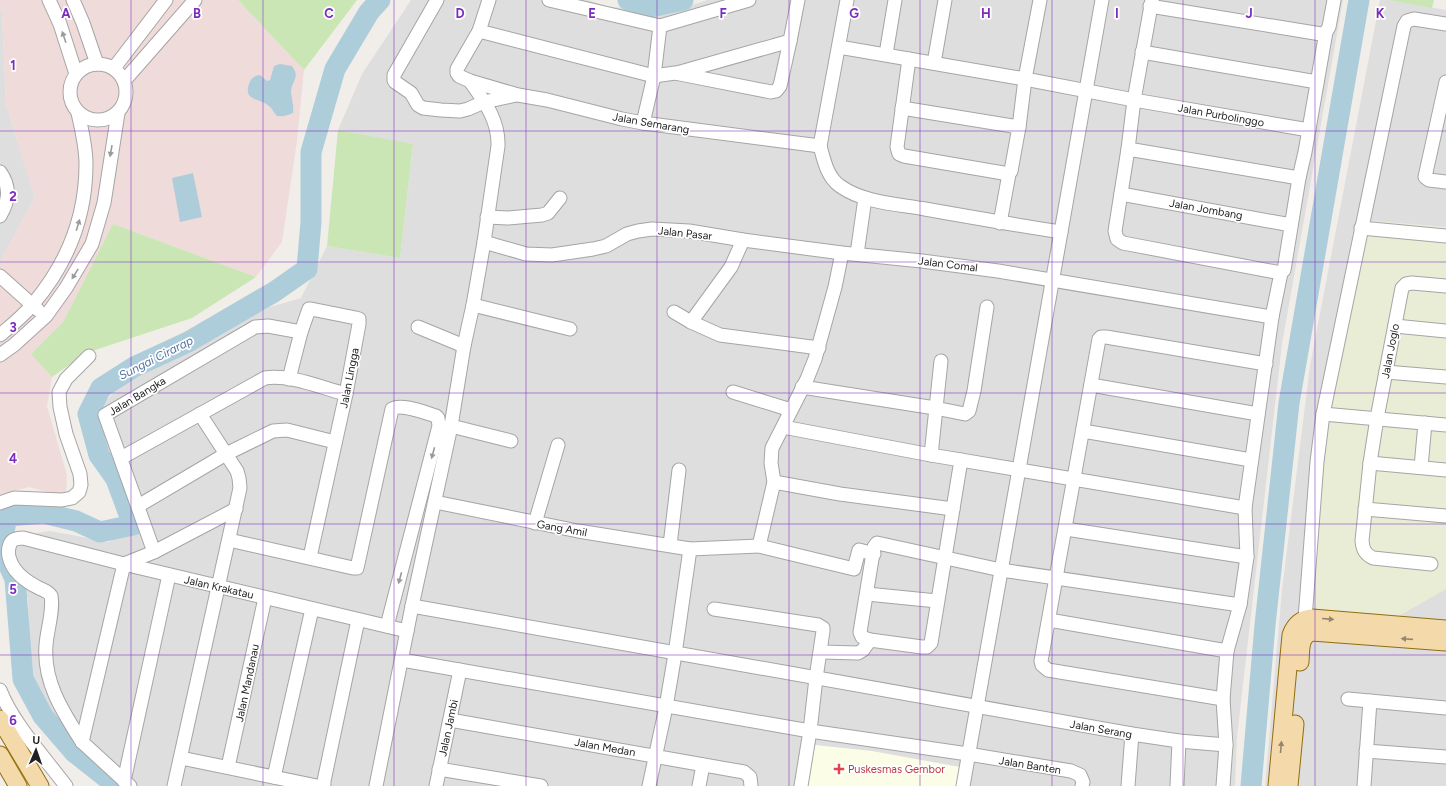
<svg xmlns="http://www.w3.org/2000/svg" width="1446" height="786" font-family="Figtree,sans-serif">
<rect width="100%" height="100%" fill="#f1eee9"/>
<!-- residential -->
<g fill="#dfdede">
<polygon points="411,0 588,0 609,7 676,10 708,0 1343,0 1282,344 1237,737 1235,786 117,786 63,730 29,680 28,599 3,560 11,537 50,531 109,542 127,528 129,494 97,439 97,411 122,383 270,307 301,298 327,246 400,258 413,145 338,130 362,74"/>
<polygon points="1380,0 1388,0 1446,10 1446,786 1265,786 1282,590 1310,366"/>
<polygon points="0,10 2,12 6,104 35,197 0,262"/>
</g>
<!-- commercial -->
<polygon fill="#efdcda" points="0,0 238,0 304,70 297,141 282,242 256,277 113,224 63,322 31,354 52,377 47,406 67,475 66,493 54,494 29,487 0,495 0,262 35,197 6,104 2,13 0,10"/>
<!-- education -->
<polygon fill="#fbfde6" points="815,745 872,751 960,767 956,786 808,786"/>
<!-- farmland -->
<polygon fill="#eaedd6" points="1365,220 1446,227 1446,589 1390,621 1312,616 1326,438"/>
<!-- grass -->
<g fill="#c9e6b4">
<polygon points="238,0 357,0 304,70"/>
<polygon points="1388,0 1434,0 1432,8"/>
<polygon points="338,130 413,144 400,258 327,246"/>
<polygon points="113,224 256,277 192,318 86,353 52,377 31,354 63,322"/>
</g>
<!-- water -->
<g fill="#adcdda">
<path d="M280 64 292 66C301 78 291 81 291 93 292 100 294 106 293 113 288 115 283 117 277 116 274 113 272 108 269 106 260 98 243 101 249 84 251 78 254 76 260 75L267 81 270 80 274 66Z"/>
<polygon points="193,173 202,217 180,222 172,178"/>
</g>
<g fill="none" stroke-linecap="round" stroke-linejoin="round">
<!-- river -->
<g stroke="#adcdda" stroke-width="21">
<polyline points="628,0 651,7 683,0"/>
<polyline points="117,786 74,752 43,716 23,679 15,579 1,548 7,516 44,513 76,521 100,532 133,525 116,479 99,455 88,414 101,388 134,367 188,342 274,292 307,269 311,222 311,152 335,69 369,12 380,0"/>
<polyline points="1251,786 1265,625 1289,403 1359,0"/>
</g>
<defs>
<g id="minor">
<polyline points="49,0 60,24 76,74"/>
<polyline points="73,0 83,23 97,64"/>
<polyline points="437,0 394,75 394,80 395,82 411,93 418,105 423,108 441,110 460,111 468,109 484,102 516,95"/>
<polyline points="489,0 479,31 457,69 457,73 459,76 470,81 518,95 547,100 622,119 643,123 820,146"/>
<polyline points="549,0 660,26 749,0"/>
<path d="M847 0 820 146C824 160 827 177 840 186 864 203 897 204 925 209 970 217 1016 225 1061 232"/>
<polyline points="1152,0 1134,100 1128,149 1115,231 1117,239 1123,243 1281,273"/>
<polyline points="1150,6 1321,34 1326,32"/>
<polyline points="479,31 654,76 675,73 771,92 776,91 780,86 790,41 798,0"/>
<polyline points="839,47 1025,79 1134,100 1309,130"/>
<polyline points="1142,52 1317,82"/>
<polyline points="886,54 895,0"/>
<polyline points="909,59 897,147 899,154 904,156 1009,174"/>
<polyline points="934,63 945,0"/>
<circle cx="98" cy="92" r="28"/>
<polyline points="114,68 166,0"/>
<polyline points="677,73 790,41"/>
<polyline points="124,81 195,0"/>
<polyline points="1446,82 1425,177 1429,180 1446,182"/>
<polyline points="902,108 1019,127"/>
<polyline points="643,123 654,76 660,26"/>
<polyline points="1128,149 1299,178 1305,152 1326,32 1329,27 1334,0"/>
<path d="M0 172C11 187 9 201 0 216"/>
<polyline points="1121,194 1291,225"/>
<polyline points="487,217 508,218 542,215 548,213 560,198"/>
<polyline points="1000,223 1009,174 1011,171 1019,127 1025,79 1040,0"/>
<polyline points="1361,228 1446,236"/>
<polyline points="484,242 526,254 552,255 593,249 606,246 627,234 638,231 652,229 689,231 743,240 842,253 922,261 998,271 1272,317"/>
<polyline points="857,254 865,198"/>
<polyline points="0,276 38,310"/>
<polyline points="473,305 570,329"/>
<polyline points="674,312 691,322 720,335 819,348"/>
<polyline points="691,322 731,267 743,240"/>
<polyline points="1395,326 1446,331"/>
<polyline points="418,327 464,346"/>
<path d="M0 335C11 326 24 315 33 304 67 264 86 217 86 164 86 147 82 130 78 113"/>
<polyline points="0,355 14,345 46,316 66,288 92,244 104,203 118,113"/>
<polyline points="1386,372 1446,377"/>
<polyline points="289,379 301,332 309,309 311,309 356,318 359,319 359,324 346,394 310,557"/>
<polyline points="1091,385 1258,414"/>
<polyline points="802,387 935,408 965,414 969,411 974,391 987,307"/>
<polyline points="733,392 791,410"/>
<polyline points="1323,414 1446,425"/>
<polyline points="451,426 511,441"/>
<polyline points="783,427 931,455 1245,508"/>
<polyline points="1083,431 1251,460"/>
<polyline points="931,455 941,361"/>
<path d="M121 458 265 378C290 374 322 388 346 394"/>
<polyline points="1370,463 1446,470"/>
<polyline points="1421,467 1425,423"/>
<polyline points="774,482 840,494 953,509"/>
<polyline points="435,502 578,531 690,549 759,546 774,482 771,463 772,448 807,379 815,359 835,287 842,253"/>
<polyline points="0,503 14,498 62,500 72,498 79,492 81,485 80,474 66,434 60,407 59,392 66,379 89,356"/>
<polyline points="138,506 226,454 273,431 287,430 335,442"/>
<polyline points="1365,509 1446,516"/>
<polyline points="535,523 558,445"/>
<polyline points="1066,529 1247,557"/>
<path d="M229 540 353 568H357L392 409C401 403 426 413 436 416L438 418 439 426 387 626"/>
<polyline points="670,545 679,470"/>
<polyline points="759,546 854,569 859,550 874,554"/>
<polyline points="154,552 105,415 255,327 268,326 301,332"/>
<path d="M1431 564 1373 558C1365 554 1363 550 1362 541L1370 463 1377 418 1402 288 1406 284 1412 283 1446 286"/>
<polyline points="867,594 937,601"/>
<polyline points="412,606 1132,734 1179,741 1226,745"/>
<polyline points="714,609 818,625 823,628 823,631 816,678 810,731 801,786"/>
<polyline points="1049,620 1227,651"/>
<polyline points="1306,627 1305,619 1317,462 1323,414 1404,26 1407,21 1414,19 1446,24"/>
<polyline points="870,640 862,637 860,632 874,547 877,543 1001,570 1240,605"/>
<polyline points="821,652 858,653 863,650 870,640 922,647 927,647 931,643 961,460"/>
<polyline points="402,660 810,731 968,754 1071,771 1080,775 1083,782 1082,786"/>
<path d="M0 690C12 722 45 758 66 786"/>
<polyline points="1223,699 1048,670 1042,665 1041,661 1099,339 1101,337 1106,337 1266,364"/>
<polyline points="1348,699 1446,708"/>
<polyline points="450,720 744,772 750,777 751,786"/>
<path d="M82 742C63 712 43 682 46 645 47 630 54 610 51 596 49 592 43 590 39 588 27 582 14 573 10 560 8 555 8 549 10 544 12 539 17 538 23 538L124 564 407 631"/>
<polyline points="1366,751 1446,757"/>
<polyline points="181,758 317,786"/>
<polyline points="228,767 265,598"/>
<polyline points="439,769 541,786"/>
<polyline points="274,777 312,609"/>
<polyline points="124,781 169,575"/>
<polyline points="130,786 82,742 124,564 154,552 236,509"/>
<polyline points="174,786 240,488 239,478 237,471 200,414"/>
<polyline points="320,786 324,784 324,781 358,620"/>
<path d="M376 786 412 606 451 426 464 346 473 305 484 242 498 146C499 120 484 101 470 81"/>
<polyline points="436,786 460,670"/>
<polyline points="649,786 666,707 675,654 690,549"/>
<polyline points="699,786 703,765"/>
<polyline points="963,786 1102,0"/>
<polyline points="1128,786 1132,734"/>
<polyline points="1177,786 1179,741"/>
<polyline points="1223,786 1226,745 1223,699 1227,651 1240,605 1247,557 1245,508 1272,317 1281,273 1284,270 1299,178"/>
<polyline points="1364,786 1370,701"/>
</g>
<g id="major">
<path d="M1300 662C1301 650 1299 636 1312 632L1446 642"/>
<polyline points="0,719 40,786"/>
<polyline points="0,755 18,786"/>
<path d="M1277 786 1291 635C1295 624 1301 619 1312 618L1446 629"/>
<polyline points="1289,786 1295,724"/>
</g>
</defs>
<!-- minor casing -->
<use href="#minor" stroke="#a5a5a5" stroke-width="15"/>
<!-- major casing -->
<use href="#major" stroke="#916e0d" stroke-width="19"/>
<!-- minor -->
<use href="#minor" stroke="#fff" stroke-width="13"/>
<!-- major -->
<use href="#major" stroke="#f4d9aa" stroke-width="17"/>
</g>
<!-- one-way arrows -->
<defs><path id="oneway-solid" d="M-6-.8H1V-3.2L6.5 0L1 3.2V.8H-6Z"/></defs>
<g fill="#9b9b9b">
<use href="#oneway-solid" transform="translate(64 37) rotate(-109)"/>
<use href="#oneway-solid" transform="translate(111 151) rotate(100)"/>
<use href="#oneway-solid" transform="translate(78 225) rotate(-73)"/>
<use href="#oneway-solid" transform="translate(75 274) rotate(122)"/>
<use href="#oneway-solid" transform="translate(433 453) rotate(105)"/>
<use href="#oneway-solid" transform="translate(400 578) rotate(105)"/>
</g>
<g fill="#95866c">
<use href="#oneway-solid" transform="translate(1328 619) rotate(5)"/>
<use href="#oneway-solid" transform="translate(1407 639) rotate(-176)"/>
<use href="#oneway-solid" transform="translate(1281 747) rotate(-85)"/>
</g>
<!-- grid -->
<path fill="none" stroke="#7b2cbf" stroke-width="1" stroke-opacity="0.55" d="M131 0V786M263 0V786M394 0V786M526 0V786M657 0V786M789 0V786M920 0V786M1052 0V786M1183 0V786M1315 0V786M0 131H1446M0 262H1446M0 393H1446M0 524H1446M0 655H1446"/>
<!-- markers -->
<path fill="#e0444e" stroke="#fff" stroke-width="1.5" d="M837 763h4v4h4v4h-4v4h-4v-4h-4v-4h4z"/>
<g text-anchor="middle" stroke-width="3.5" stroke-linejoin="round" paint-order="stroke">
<!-- street labels -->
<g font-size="11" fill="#212121" stroke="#fff">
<text transform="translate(1221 115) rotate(10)" y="4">Jalan Purbolinggo</text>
<text transform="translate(651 123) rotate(10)" y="4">Jalan Semarang</text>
<text transform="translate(1206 209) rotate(10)" y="4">Jalan Jombang</text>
<text transform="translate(685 233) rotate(6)" y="4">Jalan Pasar</text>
<text transform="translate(948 264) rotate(7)" y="4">Jalan Comal</text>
<text transform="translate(1390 351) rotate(-79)" y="4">Jalan Joglo</text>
<text transform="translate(349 378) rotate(-79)" y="4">Jalan Lingga</text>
<text transform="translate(137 396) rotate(-31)" y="4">Jalan Bangka</text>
<text transform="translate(562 528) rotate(10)" y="4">Gang Amil</text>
<text transform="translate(219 587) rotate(13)" y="4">Jalan Krakatau</text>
<text transform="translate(247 683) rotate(-78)" y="4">Jalan Mandanau</text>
<text transform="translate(448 728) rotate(-78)" y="4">Jalan Jambi</text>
<text transform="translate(1101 729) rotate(10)" y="4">Jalan Serang</text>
<text transform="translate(605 747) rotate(10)" y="4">Jalan Medan</text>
<text transform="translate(1030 765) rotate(9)" y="4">Jalan Banten</text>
</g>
<!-- health labels -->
<g font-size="11" fill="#be3a42" stroke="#fff" text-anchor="start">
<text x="848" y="773">Puskesmas Gembor</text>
</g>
<!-- water labels -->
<g font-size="12" font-style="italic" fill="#5275a2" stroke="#fff">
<text transform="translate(156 358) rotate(-27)" y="4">Sungai Cirarap</text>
</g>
</g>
<g font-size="13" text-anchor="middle" font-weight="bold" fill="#7b2cbf" stroke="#fff" stroke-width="3.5" stroke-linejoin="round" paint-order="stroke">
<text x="66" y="18">A</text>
<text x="197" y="18">B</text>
<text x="329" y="18">C</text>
<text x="460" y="18">D</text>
<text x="592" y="18">E</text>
<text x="723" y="18">F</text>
<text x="854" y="18">G</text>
<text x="986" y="18">H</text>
<text x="1117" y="18">I</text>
<text x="1249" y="18">J</text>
<text x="1380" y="18">K</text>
<text x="13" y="70">1</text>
<text x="13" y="201">2</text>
<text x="13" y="332">3</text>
<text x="13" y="463">4</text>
<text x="13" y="594">5</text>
<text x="13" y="725">6</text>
</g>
<!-- north arrow -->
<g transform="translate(36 750) rotate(2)" stroke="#ffffff" stroke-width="3" paint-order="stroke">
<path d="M0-3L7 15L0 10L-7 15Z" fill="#212121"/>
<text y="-6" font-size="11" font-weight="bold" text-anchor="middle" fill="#212121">U</text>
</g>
</svg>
